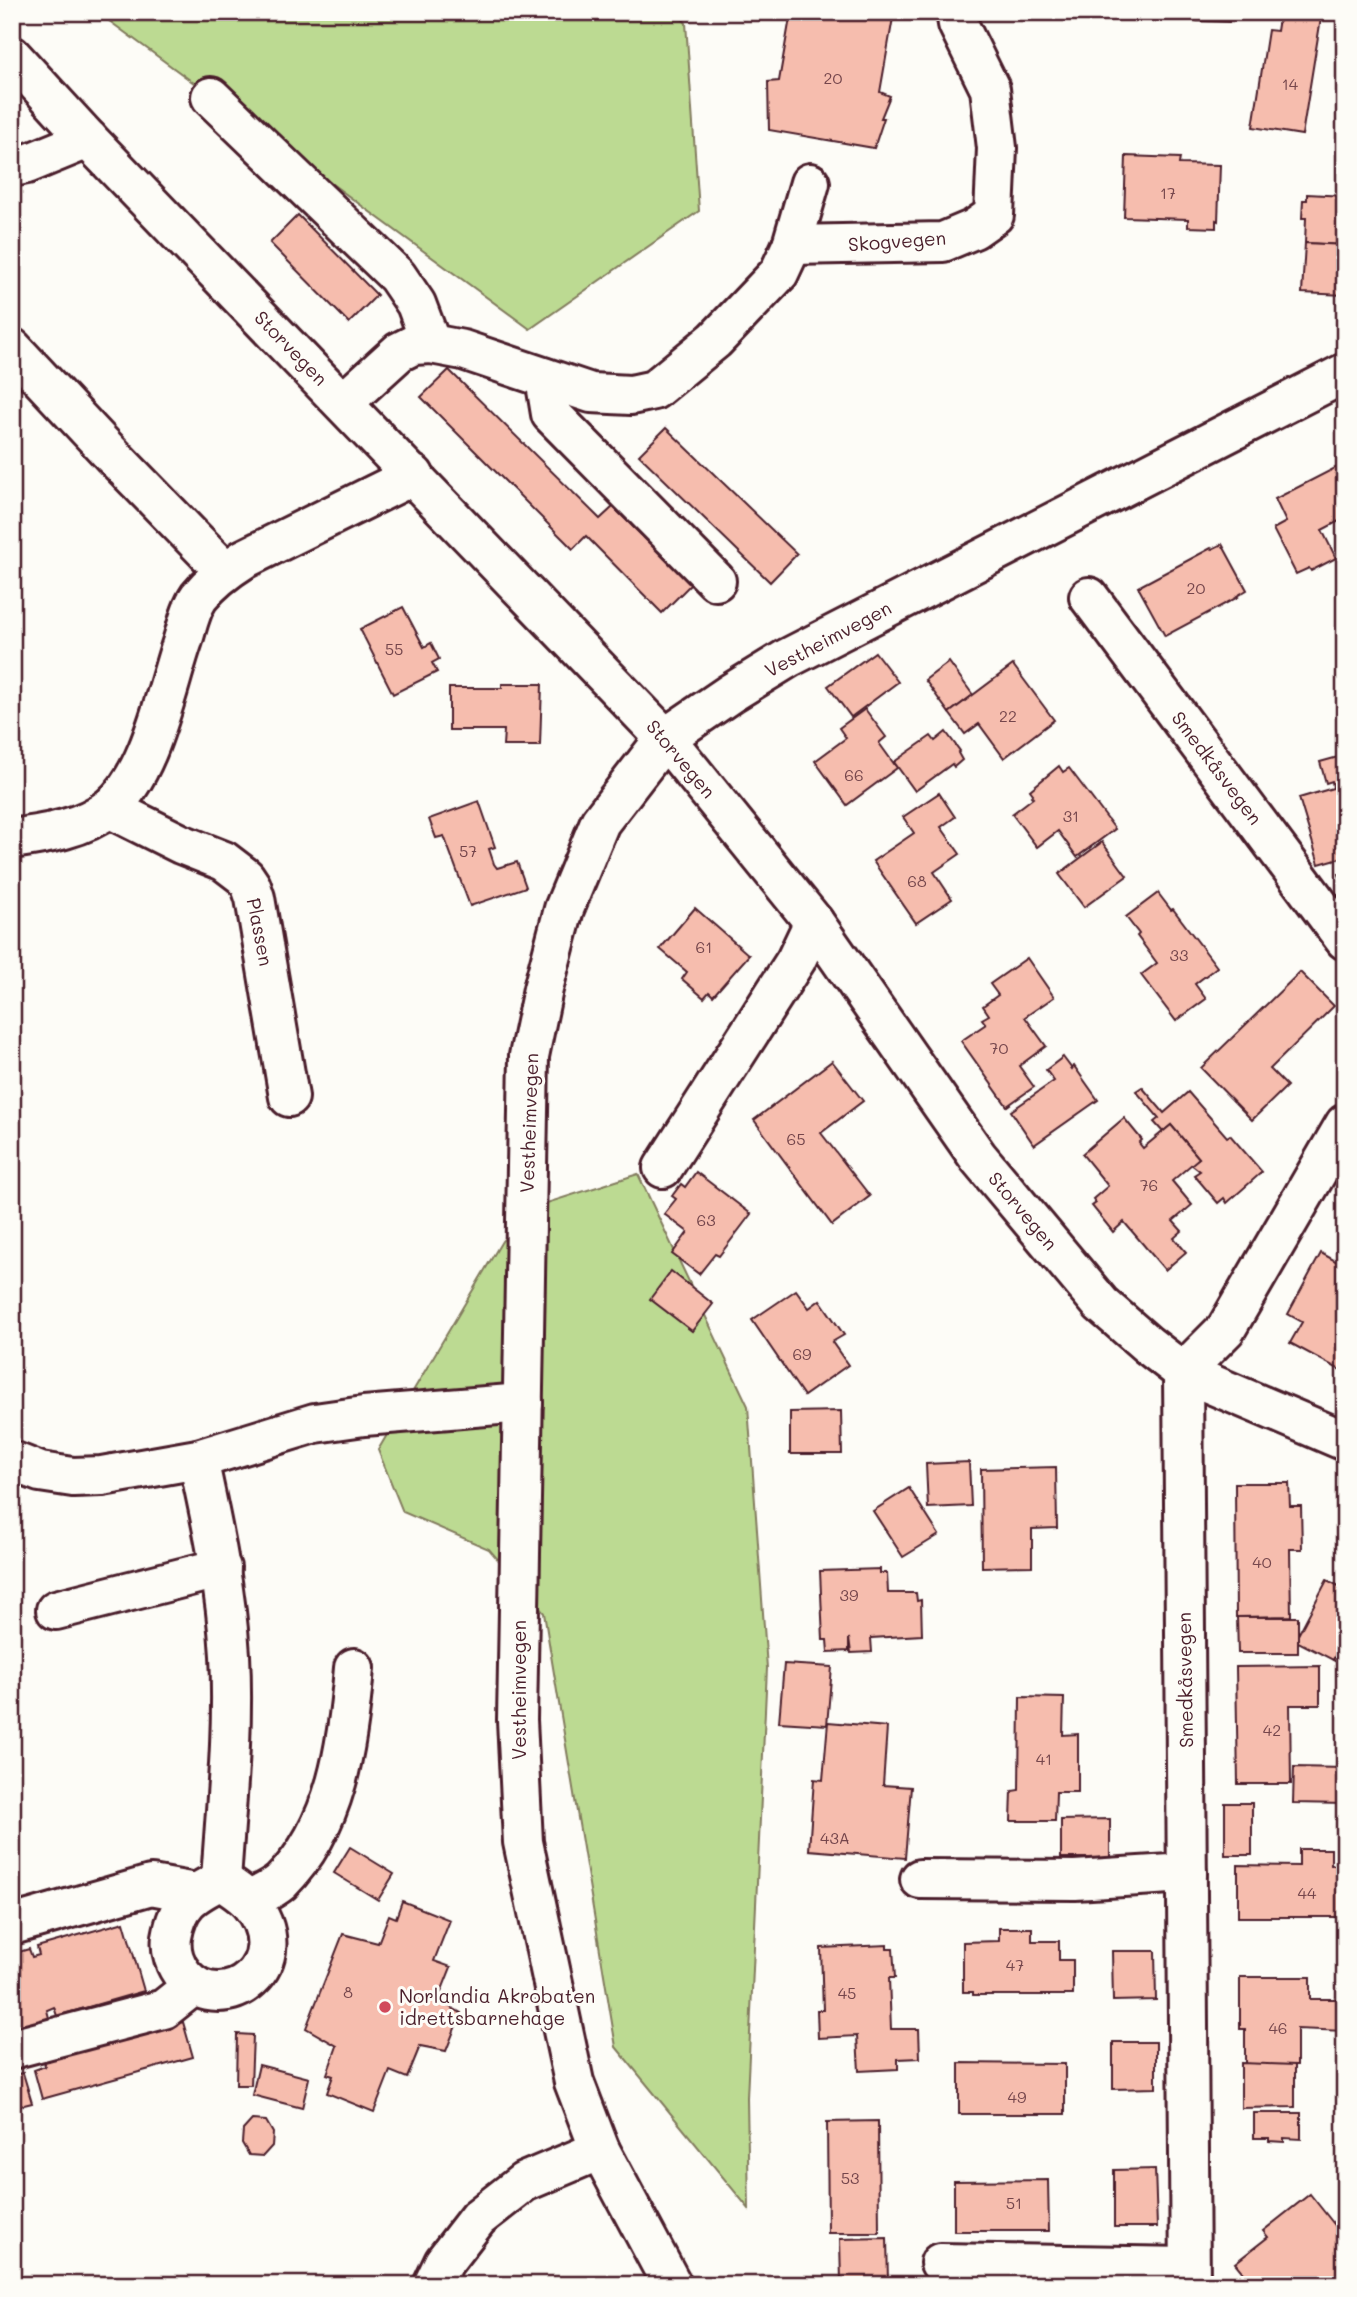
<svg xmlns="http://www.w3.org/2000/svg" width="1357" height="2297" font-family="Mali,sans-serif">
<rect width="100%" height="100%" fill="#fdfcf7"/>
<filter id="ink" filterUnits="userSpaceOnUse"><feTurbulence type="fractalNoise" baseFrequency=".0143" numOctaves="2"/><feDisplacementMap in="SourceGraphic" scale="14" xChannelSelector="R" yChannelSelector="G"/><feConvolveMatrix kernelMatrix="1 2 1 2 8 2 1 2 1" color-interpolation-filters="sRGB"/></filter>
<g filter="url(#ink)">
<!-- green -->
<g fill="#bcda92" stroke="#837c5e" stroke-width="2">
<polygon points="97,12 676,12 686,23 699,211 530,329"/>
<polygon points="638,1174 748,1406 767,1668 747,2098 749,2209 616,2047 544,1613 489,1549 403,1512 378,1450 502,1241 534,1207"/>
</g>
<!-- building -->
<g fill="#f6bdae" stroke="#4a1f2b" stroke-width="2">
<polygon points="791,12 894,12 880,92 890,96 881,118 884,118 874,148 769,130 768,82 779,81"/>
<polygon points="1197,12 1229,12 1229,22 1197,21"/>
<polygon points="1280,12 1322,12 1302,135 1253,127 1268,30 1277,31"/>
<polygon points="1126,156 1180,158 1179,164 1220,165 1218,221 1216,220 1216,228 1188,227 1188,219 1124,217"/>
<polygon points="1307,194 1345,196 1345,245 1305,243 1306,218 1302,218 1303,200 1307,200"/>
<polygon points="298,215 377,295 349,323 270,243"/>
<polygon points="1305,243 1345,245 1345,295 1302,293"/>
<polygon points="449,370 600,519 613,507 691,584 662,613 586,536 573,549 421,397"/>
<polygon points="666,428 797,554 770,582 639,455"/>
<polygon points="1341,465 1345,471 1345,518 1322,530 1336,558 1311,571 1309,568 1296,574 1273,529 1286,522 1275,499"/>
<polygon points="1222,544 1247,590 1237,596 1238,597 1165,636 1138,587 1211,548 1212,549"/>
<polygon points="403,607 424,647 431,643 439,659 432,663 437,672 393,694 360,629"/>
<polygon points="875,652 898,682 851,717 828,686"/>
<polygon points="949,662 973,695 949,713 925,680"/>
<polygon points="1013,665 1054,720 1004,758 979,724 965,734 949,713"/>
<polygon points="502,684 542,684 540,746 503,746 504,730 449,730 449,688 502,688"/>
<polygon points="865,709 886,737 879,743 897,768 847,805 815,761 846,738 839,728"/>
<polygon points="946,732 960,751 958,753 962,760 954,767 952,764 915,791 894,762 931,736 935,741"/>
<polygon points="1345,755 1345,892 1339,874 1344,873 1340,858 1319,864 1299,798 1333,788 1332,781 1326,783 1320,762"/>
<polygon points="1059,766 1063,772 1069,768 1115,829 1077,857 1058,831 1037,847 1012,814 1033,798 1031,796 1033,794 1030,790"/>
<polygon points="939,793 955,817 941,827 960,854 934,872 952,899 916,923 873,861 914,833 903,817"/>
<polygon points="479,801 495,847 489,849 494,864 497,868 517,862 526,887 470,906 444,836 436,838 429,819"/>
<polygon points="1102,842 1127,876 1084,907 1059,874"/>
<polygon points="1158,893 1171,910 1173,909 1217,967 1195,984 1206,999 1176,1021 1141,975 1157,963 1137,936 1139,934 1126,917"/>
<polygon points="695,908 749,955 713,996 709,992 704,998 682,979 687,972 660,949"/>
<polygon points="1027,958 1054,997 1025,1017 1046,1046 1019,1066 1034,1087 1007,1106 961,1041 986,1024 982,1019 989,1015 983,1006 998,995 990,984"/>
<polygon points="1300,972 1334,1006 1270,1069 1287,1086 1252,1120 1201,1068"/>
<polygon points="1063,1057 1072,1069 1074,1066 1098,1100 1034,1145 1011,1111 1054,1081 1046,1070"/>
<polygon points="832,1061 863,1101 821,1133 870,1196 832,1225 754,1120"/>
<polygon points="1142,1087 1164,1113 1188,1092 1227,1137 1230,1135 1262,1172 1227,1203 1224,1198 1218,1203 1194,1175 1200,1171 1191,1164 1199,1158 1171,1125 1163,1132 1154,1122 1159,1118 1136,1091"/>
<polygon points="1124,1118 1142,1140 1139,1143 1143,1148 1171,1125 1199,1158 1172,1181 1192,1205 1173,1221 1182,1231 1174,1238 1186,1252 1165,1270 1124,1222 1113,1232 1092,1206 1096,1203 1093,1199 1108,1186 1082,1154"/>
<polygon points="696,1172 751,1214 719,1256 715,1254 699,1274 672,1254 688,1232 664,1214 676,1199 672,1196 681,1184 685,1187"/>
<polygon points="1321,1253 1345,1266 1345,1366 1342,1371 1290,1343 1302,1322 1288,1314"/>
<polygon points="671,1271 713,1304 692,1331 650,1299"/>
<polygon points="796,1290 809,1308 820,1300 844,1335 832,1342 848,1365 804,1396 752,1320"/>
<polygon points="841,1411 842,1454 790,1454 790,1412"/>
<polygon points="969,1462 971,1506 928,1508 926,1464"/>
<polygon points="1056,1467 1057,1528 1032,1529 1032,1566 982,1567 981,1469"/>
<polygon points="1235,1483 1289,1483 1290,1506 1301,1506 1302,1549 1290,1549 1291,1616 1236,1617"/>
<polygon points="909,1488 939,1535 903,1557 873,1511"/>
<polygon points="880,1569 880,1573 887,1573 888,1593 916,1593 917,1601 921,1600 922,1635 871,1638 872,1652 851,1653 849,1638 849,1651 828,1652 827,1640 823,1640 820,1571"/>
<polygon points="1327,1580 1345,1589 1345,1638 1333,1660 1298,1642 1298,1635"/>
<polygon points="1237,1617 1298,1617 1298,1653 1238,1653"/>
<polygon points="1345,1638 1345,1666 1333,1660"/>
<polygon points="784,1664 832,1667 827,1725 779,1722"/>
<polygon points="1320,1666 1320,1705 1290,1705 1291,1784 1238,1784 1236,1667"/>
<polygon points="1020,1697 1064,1698 1063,1735 1078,1734 1078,1792 1056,1792 1055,1821 1011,1821 1012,1791 1019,1790"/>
<polygon points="828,1722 887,1727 883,1785 911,1787 905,1858 809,1850 814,1779 823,1780"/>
<polygon points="1294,1767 1345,1768 1345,1804 1293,1803"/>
<rect x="1225" y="1803" width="27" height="52"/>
<polygon points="1110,1819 1110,1858 1061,1858 1061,1820"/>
<polygon points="350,1847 394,1874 378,1900 334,1873"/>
<polygon points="1299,1849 1331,1849 1331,1865 1345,1865 1345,1917 1238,1917 1238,1865 1299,1866"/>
<polygon points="402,1901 450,1920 434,1961 451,1967 438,2000 461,2013 446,2051 420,2046 407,2078 390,2071 374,2112 327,2093 333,2076 327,2074 337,2046 306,2028 343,1934 378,1943 389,1915 396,1918"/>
<polygon points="124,1922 144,1991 57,2016 54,2007 47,2010 49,2018 12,2029 12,1954 29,1949 32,1957 39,1955 37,1947"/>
<polygon points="999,1928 1032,1928 1032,1941 1059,1941 1059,1960 1073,1960 1073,1995 973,1995 973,1992 963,1992 963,1942 999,1941"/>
<polygon points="887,1945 887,1949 893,1949 895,1978 889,1978 891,2029 919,2029 920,2058 898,2059 898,2069 859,2071 857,2036 818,2038 817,2010 823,2010 821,1948"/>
<polygon points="1112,1951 1155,1951 1156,2000 1113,2001"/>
<polygon points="1240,1977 1310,1977 1310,1999 1345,1999 1345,2031 1297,2029 1297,2065 1245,2065 1245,2029 1240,2029"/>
<polygon points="183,2022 193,2057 42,2099 34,2070 45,2066 44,2061"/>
<polygon points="237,2034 253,2035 251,2085 236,2085"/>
<polygon points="1113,2042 1156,2042 1156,2088 1113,2089"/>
<polygon points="959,2063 1065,2064 1065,2114 959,2114"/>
<polygon points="1241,2063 1295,2065 1295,2107 1241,2108"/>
<polygon points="259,2065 309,2078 302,2108 252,2095"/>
<polygon points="23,2073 32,2103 12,2108 12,2075"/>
<polygon points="1254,2113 1301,2113 1301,2139 1284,2138 1284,2142 1269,2141 1269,2138 1254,2138"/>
<polygon points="252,2120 266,2121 273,2133 272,2146 263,2156 249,2155 242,2143 243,2130"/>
<polygon points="878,2121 879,2233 828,2233 827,2122"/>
<polygon points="1155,2169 1157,2227 1114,2227 1114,2170"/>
<polygon points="1048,2180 1049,2231 954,2231 954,2181"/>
<polygon points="1310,2194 1345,2238 1345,2285 1243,2285 1249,2280 1235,2263 1268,2237 1263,2231"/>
<polygon points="887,2238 888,2282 841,2282 840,2239"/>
</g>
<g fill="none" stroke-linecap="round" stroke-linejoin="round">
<defs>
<g id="minor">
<polyline points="12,56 88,139 665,738 814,922 978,1157 1101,1304 1148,1345 1183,1372 1345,1441"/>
<polyline points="211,97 397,276 416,304 431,344"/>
<polyline points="12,167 27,164 88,139"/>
<polyline points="792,245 943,242 974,229 994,215 997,148 990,89 958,24 956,12"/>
<polyline points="12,348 113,456 225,571"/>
<polyline points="545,378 551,414 716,581"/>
<polyline points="344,402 399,352 413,345 431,344 463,350 591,393 631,395 654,390 715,340 779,273 792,245 810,183"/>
<polyline points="1089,597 1345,940"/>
<polyline points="109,808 181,844 224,861 245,877 251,886 255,898 289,1097"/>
<path d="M12 839C45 834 82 829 109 808 150 776 166 690 182 643 187 628 190 610 199 597 211 582 228 569 244 559L414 475"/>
<polyline points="663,1168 796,960 814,922"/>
<path d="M198 1459C212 1524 226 1588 230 1655 234 1730 226 1805 221 1880"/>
<polyline points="12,1461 40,1472 73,1477 102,1476 198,1459 315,1423 364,1416 523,1403"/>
<polyline points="56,1610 221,1568"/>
<polyline points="920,1879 1075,1880 1187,1873"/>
<path d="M221 1880C230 1887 243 1894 250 1903 300 1963 224 2021 184 1976 175 1966 170 1951 172 1937 178 1903 191 1895 221 1880Z"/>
<path d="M249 1901C259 1895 272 1890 281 1882 337 1826 348 1743 354 1668"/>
<polyline points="12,1925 151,1885 195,1893"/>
<polyline points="12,2049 164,2009 193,1986"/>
<polyline points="940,2263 1189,2267"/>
<polyline points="433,2285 444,2262 478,2218 524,2182 600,2150"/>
<polyline points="672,2285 600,2150 574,2082 523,1842 517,1720 529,1056 543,989 564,909 600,822 665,738 731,693 788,658 1345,373"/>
<polyline points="1190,2285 1183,1372 1226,1329 1345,1124"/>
</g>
</defs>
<!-- minor casing -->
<use href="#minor" stroke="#4a1f2b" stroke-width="44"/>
<!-- minor -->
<use href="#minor" stroke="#fdfcf7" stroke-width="38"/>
</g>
</g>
<!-- markers -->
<circle fill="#d1495b" stroke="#fdfcf7" stroke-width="2.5" cx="385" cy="2007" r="7"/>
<g text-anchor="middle" stroke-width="6" stroke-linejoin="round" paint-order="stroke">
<!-- number labels -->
<g font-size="16" fill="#75464c">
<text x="833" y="84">20</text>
<text x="1290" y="90">14</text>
<text x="1168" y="199">17</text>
<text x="1196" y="594">20</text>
<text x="394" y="655">55</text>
<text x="1008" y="722">22</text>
<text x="854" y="781">66</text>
<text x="1071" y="822">31</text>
<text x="468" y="857">57</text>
<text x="917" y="887">68</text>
<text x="704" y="953">61</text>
<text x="1179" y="961">33</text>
<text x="999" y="1054">70</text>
<text x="796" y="1145">65</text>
<text x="1149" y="1191">76</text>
<text x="706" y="1226">63</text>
<text x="802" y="1360">69</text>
<text x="1262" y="1568">40</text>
<text x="849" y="1601">39</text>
<text x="1272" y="1736">42</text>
<text x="1044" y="1765">41</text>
<text x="835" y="1844">43A</text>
<text x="1307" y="1899">44</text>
<text x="1015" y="1971">47</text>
<text x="348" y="1998">8</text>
<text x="847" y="1999">45</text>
<text x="1278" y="2034">46</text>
<text x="1017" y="2103">49</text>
<text x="850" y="2184">53</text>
<text x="1014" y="2209">51</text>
</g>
<!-- street labels -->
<g font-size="19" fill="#4a1f2b" stroke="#fdfcf7">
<text transform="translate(897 241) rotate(-4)" y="7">Skogvegen</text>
<text transform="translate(291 348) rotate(46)" y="7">Storvegen</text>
<text transform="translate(828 639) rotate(-28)" y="7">Vestheimvegen</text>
<text transform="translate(681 759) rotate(50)" y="7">Storvegen</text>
<text transform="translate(1217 768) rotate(53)" y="7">Smedkåsvegen</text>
<text transform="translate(260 932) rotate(79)" y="7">Plassen</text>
<text transform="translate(529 1123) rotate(-88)" y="7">Vestheimvegen</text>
<text transform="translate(1023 1211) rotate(50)" y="7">Storvegen</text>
<text transform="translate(1185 1680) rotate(-91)" y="7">Smedkåsvegen</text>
<text transform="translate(519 1690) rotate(-90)" y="7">Vestheimvegen</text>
</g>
<!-- poi labels -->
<g font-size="19" fill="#4a1f2b" stroke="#fdfcf7" text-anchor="start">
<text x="399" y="2003">Norlandia Akrobaten<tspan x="399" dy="22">idrettsbarnehage</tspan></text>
</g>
</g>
<!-- margin -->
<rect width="1357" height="2297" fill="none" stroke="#fdfcf7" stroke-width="42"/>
<rect x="21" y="21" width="1315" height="2255" fill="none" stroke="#4a1f2b" stroke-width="2.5" filter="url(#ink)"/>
</svg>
